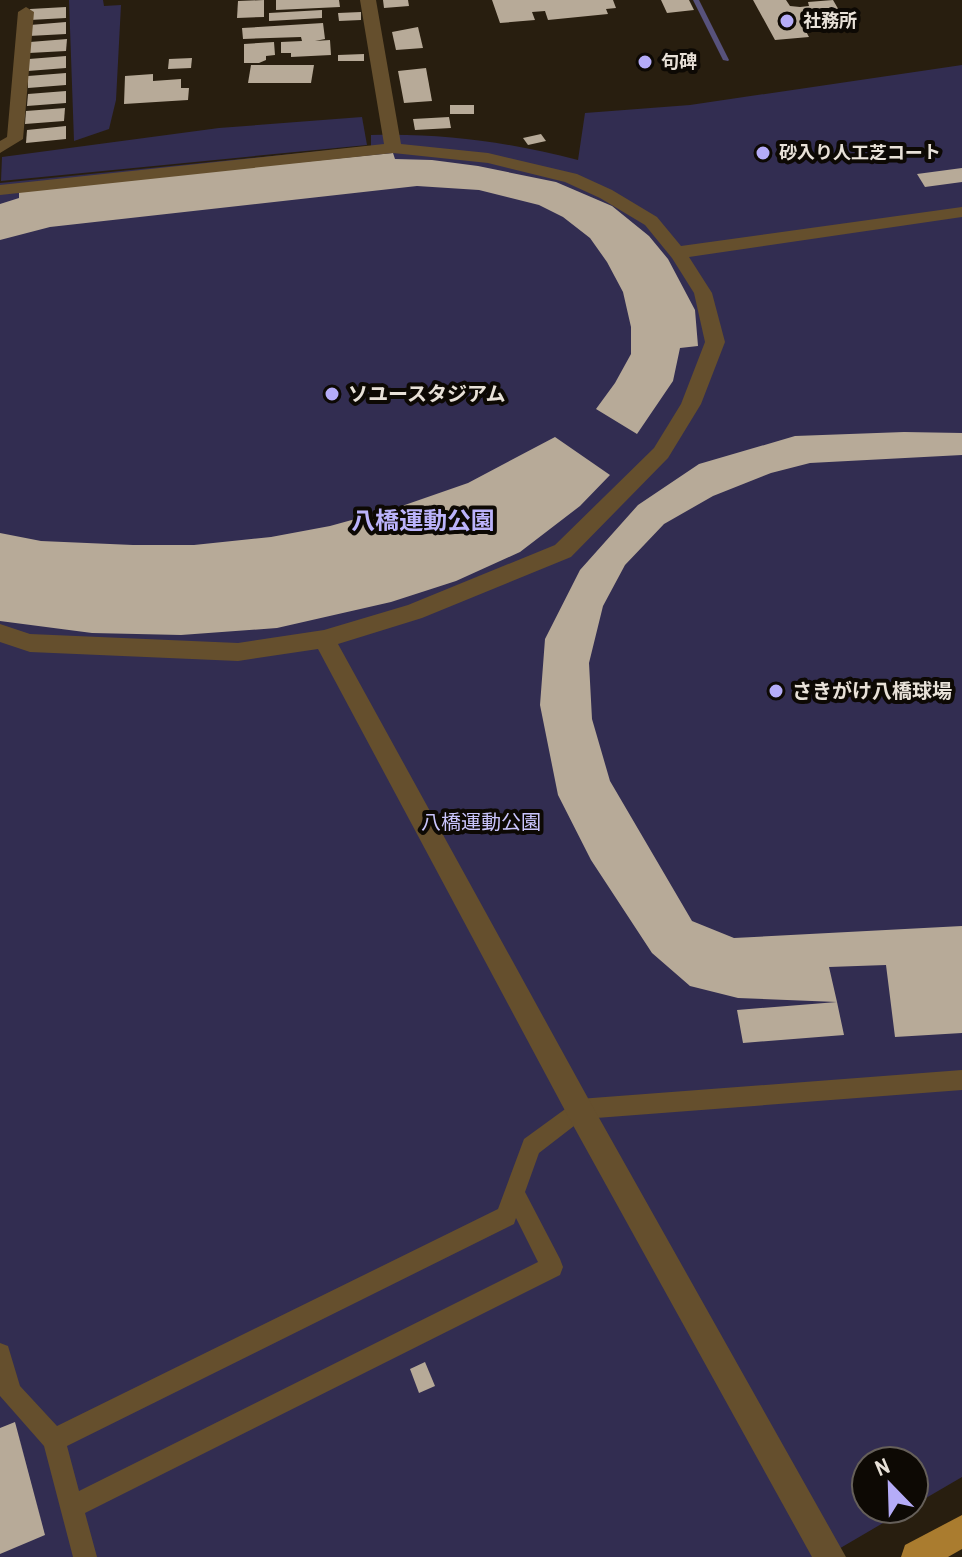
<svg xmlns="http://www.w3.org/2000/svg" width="962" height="1557" font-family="'Archivo Narrow','Noto Sans JP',sans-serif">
<rect width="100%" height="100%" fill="#281e0f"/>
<!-- green -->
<g fill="#322d51">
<polygon points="69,0 103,0 104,6 121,5 116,100 109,129 74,141"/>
<path d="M962 65V1477L914 1505V1461H866V1509H907L825 1557H0V183L371 146V135C445 133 507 142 578 160L585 113 690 105Z"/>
<polygon points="362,117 367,145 1,181 2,157 219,128"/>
</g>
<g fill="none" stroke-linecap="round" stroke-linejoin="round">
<!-- stream -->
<polygon fill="#57527c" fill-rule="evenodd" points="693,0 699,0 729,60 728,61 723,60"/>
</g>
<!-- building -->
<g fill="#b7aa98">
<polygon points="264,0 264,17 237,18 238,1"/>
<polygon points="276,0 339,0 340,7 276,10"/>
<polygon points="383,0 408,0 409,6 384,8"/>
<polygon points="492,0 613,0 616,8 606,9 608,14 548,20 545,11 532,12 535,20 500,23"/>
<polygon points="661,0 689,0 694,10 667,13"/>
<polygon points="753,0 786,0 790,6 800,7 809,6 808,2 833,0 847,24 821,27 818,20 801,22 809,37 775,40"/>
<polygon points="66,7 66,18 30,20 30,9"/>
<polygon points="322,10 322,18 269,21 269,13"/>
<polygon points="361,12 361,20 339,21 338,13"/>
<polygon points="66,22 66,34 29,36 30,25"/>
<polygon points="323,23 325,39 315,41 330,40 331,55 291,57 291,53 281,53 281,42 302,41 301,37 243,39 242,28"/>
<polygon points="418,27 423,48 396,50 392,32"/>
<polygon points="67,39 66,51 29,53 30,42"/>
<polygon points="274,42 275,55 266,56 266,60 259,63 244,63 244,44"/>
<polygon points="364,54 364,61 338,61 338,55"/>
<polygon points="66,56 66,68 28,71 29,59"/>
<polygon points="192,58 191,68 168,69 169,59"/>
<polygon points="251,65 314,65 311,83 248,83"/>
<polygon points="426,68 432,101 404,103 398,71"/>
<polygon points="66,73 66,85 28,88 28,76"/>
<polygon points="153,74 153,81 181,79 181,88 189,88 188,100 124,104 125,76"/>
<polygon points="66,91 66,103 27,106 28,94"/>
<rect x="450" y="105" width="24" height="9"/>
<polygon points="65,108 64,121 25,124 26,111"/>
<polygon points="449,117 451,128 415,130 413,119"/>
<polygon points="66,126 66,139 26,143 27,130"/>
<polygon points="541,134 546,141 528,145 523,138"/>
<polygon points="393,153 395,159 432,160 478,166 556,182 612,206 649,236 668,259 695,310 698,346 680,348 673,381 637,434 596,409 615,383 631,354 631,327 623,292 607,262 590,238 563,217 539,205 479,190 417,186 50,227 0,240 0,204 19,198 19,190"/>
<polygon points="962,168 962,182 925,187 917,174"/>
<polygon points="904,432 962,433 962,455 810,463 771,473 713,496 664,524 625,565 603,606 589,663 592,719 610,781 692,921 734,938 962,926 962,1033 895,1037 886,965 829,967 837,1002 844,1035 743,1043 737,1010 837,1002 738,998 690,986 652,953 591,860 558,795 540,705 545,639 580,570 638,505 699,464 795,436"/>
<polygon points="555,437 610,475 580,506 520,552 456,581 391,602 277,628 181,635 92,633 0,621 0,533 41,541 133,545 194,545 271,537 330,526 399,507 468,483"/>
<polygon points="425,1362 435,1386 419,1393 410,1369"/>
<polygon points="15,1422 45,1535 0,1554 0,1428"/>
</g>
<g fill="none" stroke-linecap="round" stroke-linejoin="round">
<!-- lane -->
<path fill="#654f2d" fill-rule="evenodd" d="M962 1070V1090L583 1119 539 1153 525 1192 560 1259 563 1267 560 1275 85 1513 97 1557H73L44 1446 0 1396V1343L8 1346 20 1386 57 1426 498 1209 524 1139 579 1099ZM516 1218 538 1262 79 1491 67 1446 514 1224Z"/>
<!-- street -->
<g fill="#654f2d" fill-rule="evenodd">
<polygon points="360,0 376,0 401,144 488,153 577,174 612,190 657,217 681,246 962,207 962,217 689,257 712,293 725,342 701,404 668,458 571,557 422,618 338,644 589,1100 846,1557 812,1557 569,1118 318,649 238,661 30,652 0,642 0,624 30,634 238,643 324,630 408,605 555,545 654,448 681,404 705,342 694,293 672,258 645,225 600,198 565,182 488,163 393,153 0,195 0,185 384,144"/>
<polygon points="26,7 34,12 23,139 0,153 0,141 7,137 18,12"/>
</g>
<!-- primary -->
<polygon fill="#aa7c2f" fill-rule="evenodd" points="962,1515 962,1549 948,1557 901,1557 905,1545"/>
</g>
<!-- markers -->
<g fill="#b5acf8" stroke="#0d0904" stroke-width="3">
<circle cx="787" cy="21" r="8"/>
<circle cx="645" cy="62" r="8"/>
<circle cx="763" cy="153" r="8"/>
<circle cx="332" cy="394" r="8"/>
<circle cx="776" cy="691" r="8"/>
</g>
<g text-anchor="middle" stroke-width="8" stroke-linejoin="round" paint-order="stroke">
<!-- far-poi labels -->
<g font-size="18" font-weight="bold" fill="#e8e1d8" stroke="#0d0904" text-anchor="start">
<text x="803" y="27">社務所</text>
<text x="661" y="68">句碑</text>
<text x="779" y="159">砂入り人工芝コート</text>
</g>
<!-- poi labels -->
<g font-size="20" font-weight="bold" fill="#e8e1d8" stroke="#0d0904" text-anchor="start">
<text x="348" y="401">ソユースタジアム</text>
<text x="792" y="698">さきがけ八橋球場</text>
</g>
<!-- park labels -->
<g font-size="20" fill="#cac5fd" stroke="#0d0904">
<text x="481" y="829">八橋運動公園</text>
</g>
<!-- quarter labels -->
<g font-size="24" font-weight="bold" fill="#bbb3fb" stroke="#0d0904">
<text x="423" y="529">八橋運動公園</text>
</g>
</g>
<!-- north arrow -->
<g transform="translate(890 1485) rotate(337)"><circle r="38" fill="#0d0904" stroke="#655f59" stroke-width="2"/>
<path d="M0-6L14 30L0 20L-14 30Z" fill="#b5acf8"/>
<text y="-12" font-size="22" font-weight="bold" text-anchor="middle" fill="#e8e1d8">N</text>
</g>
</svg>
